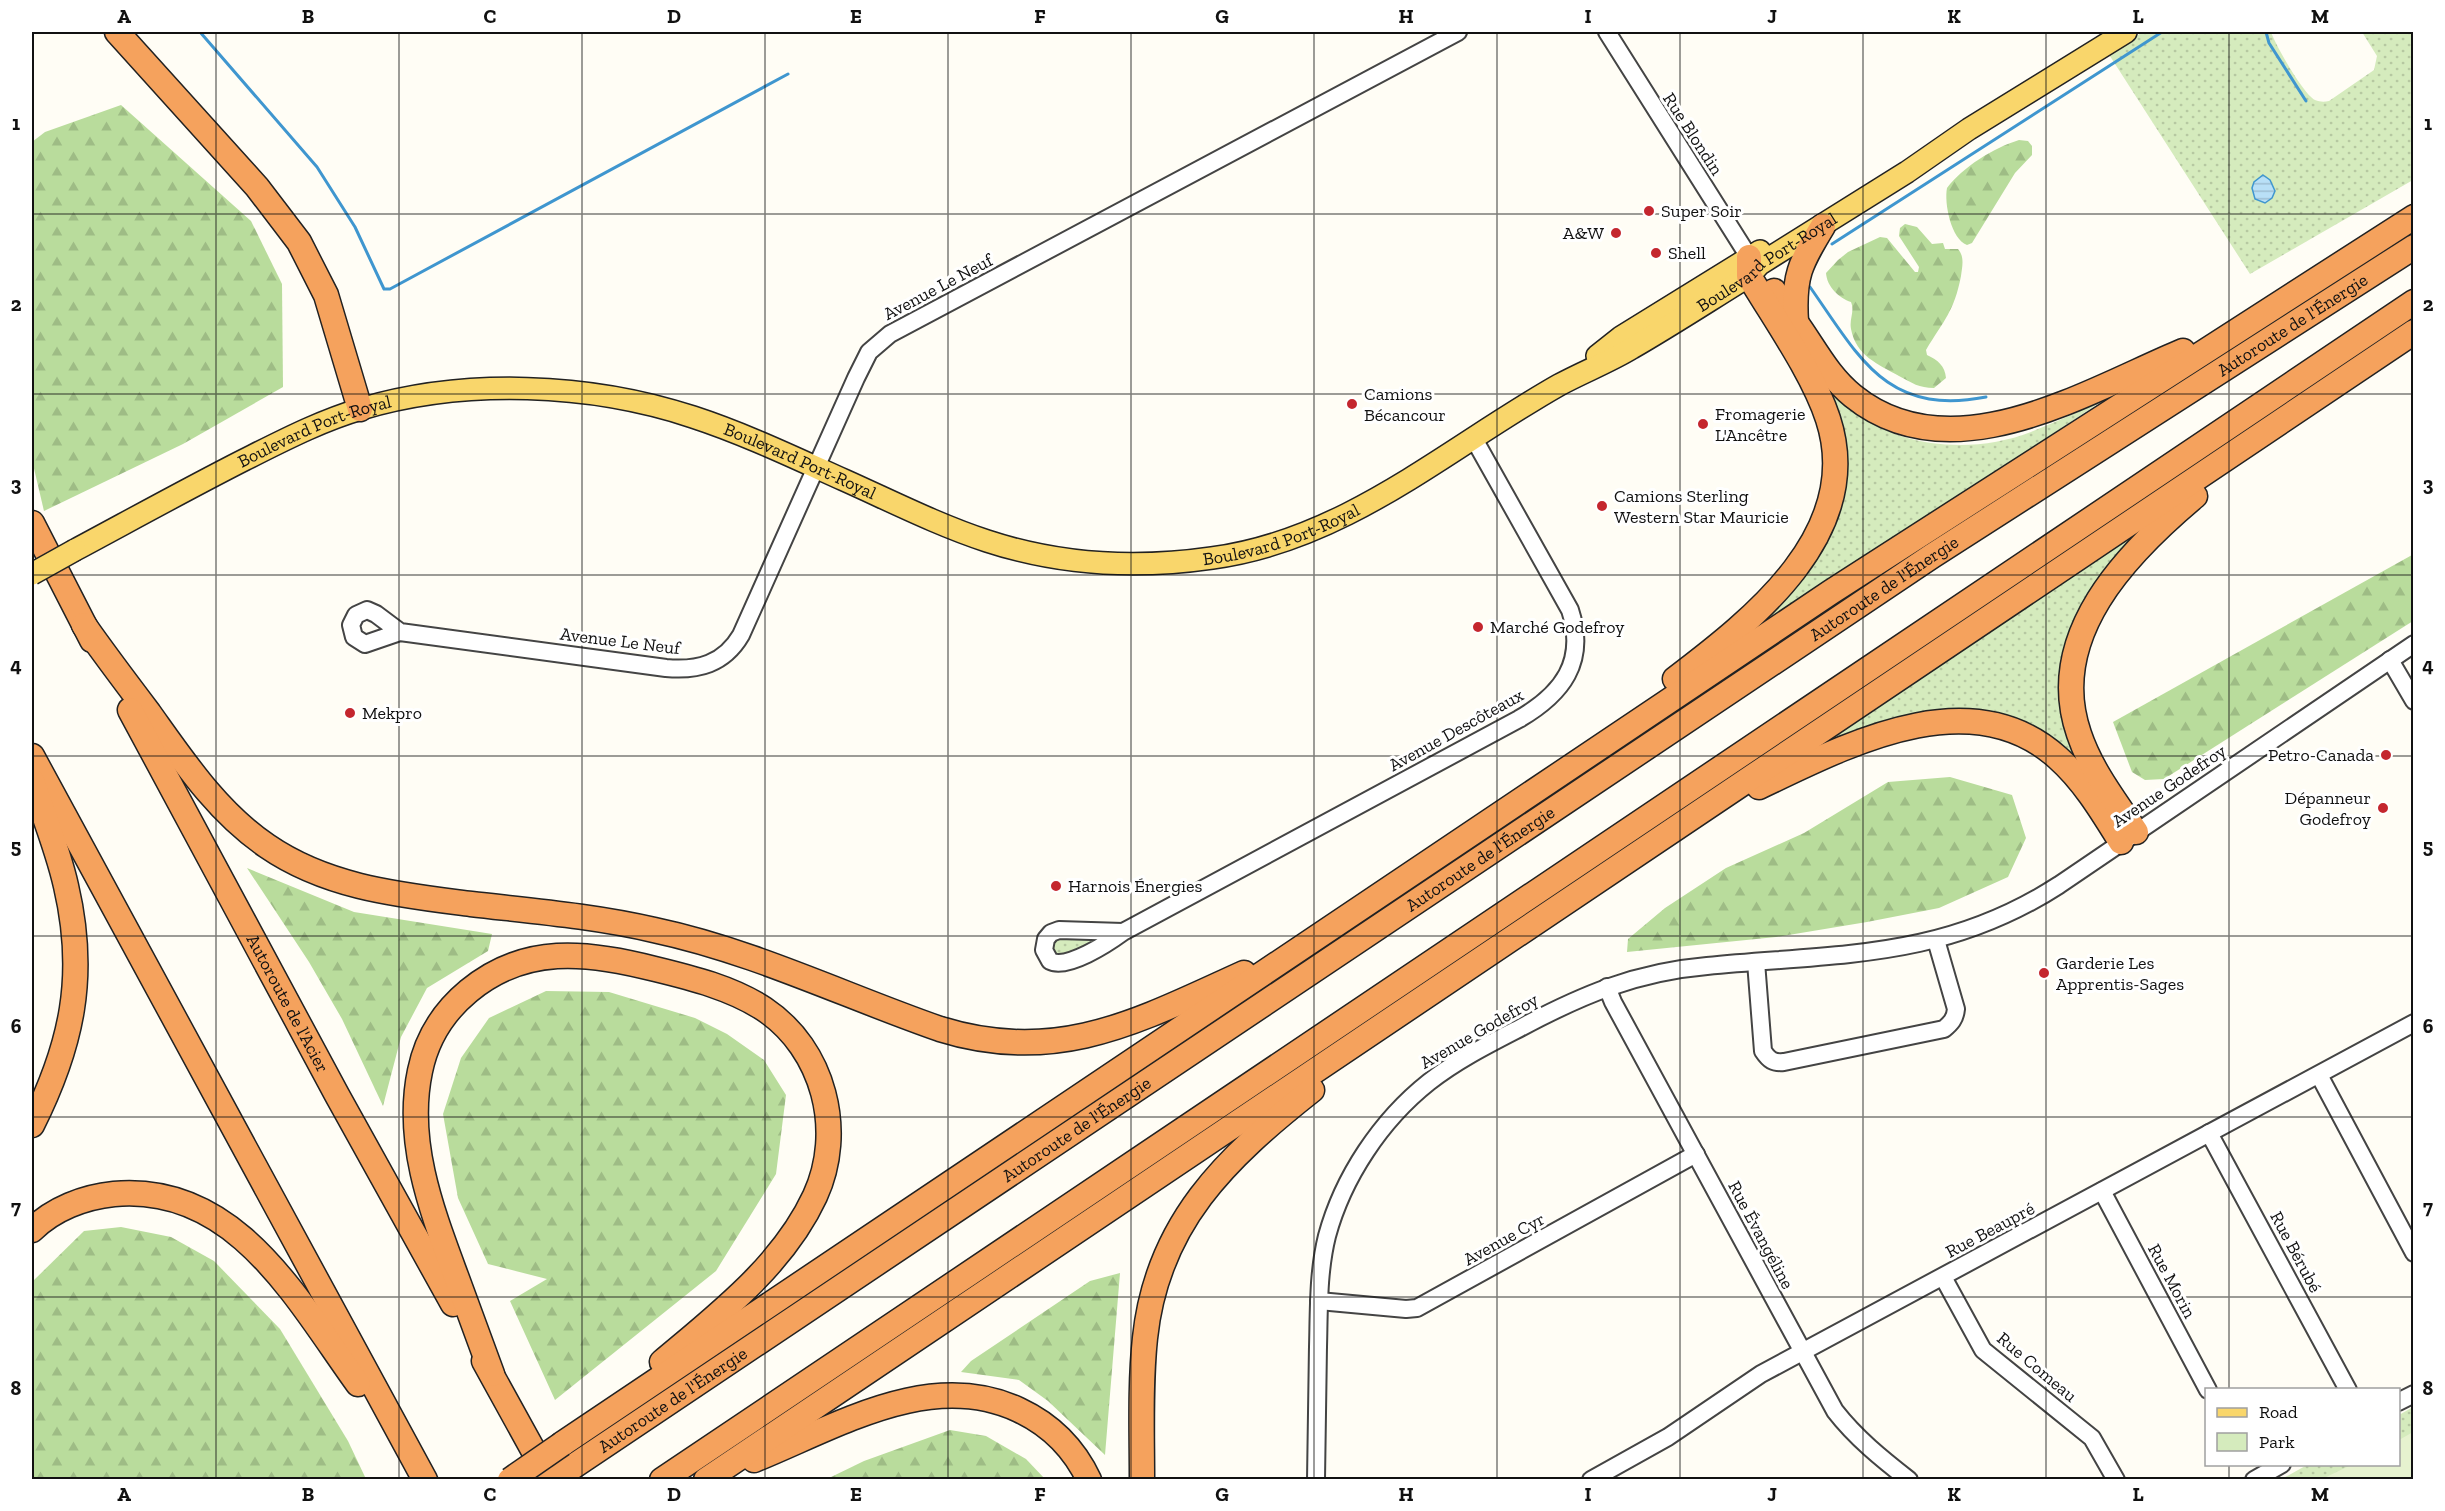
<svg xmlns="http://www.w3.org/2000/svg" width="2445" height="1511" font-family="'Zilla Slab',serif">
<defs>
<pattern id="green-dots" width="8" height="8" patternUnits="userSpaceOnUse" patternTransform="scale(1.5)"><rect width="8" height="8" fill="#d5ebbd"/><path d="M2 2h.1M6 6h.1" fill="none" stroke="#b6c8a1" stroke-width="1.8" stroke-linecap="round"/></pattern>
<pattern id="forest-firs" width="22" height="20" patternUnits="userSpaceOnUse" patternTransform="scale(1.5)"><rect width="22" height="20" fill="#b9dc9c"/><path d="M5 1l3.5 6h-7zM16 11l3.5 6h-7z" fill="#9ebc85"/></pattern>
<pattern id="water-rules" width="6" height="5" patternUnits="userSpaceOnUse" patternTransform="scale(1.5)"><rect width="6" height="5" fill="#b9e0f7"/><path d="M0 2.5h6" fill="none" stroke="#9ebfd3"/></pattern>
</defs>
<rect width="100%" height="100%" fill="#fffdf5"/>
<!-- green -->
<g fill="url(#green-dots)">
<path d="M2143 32H2271C2275 44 2303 94 2315 100 2320 102 2324 102 2329 101L2374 70 2377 56 2362 32H2413V180L2250 274 2108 53Z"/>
<path d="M1831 385C1837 393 1844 403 1852 410 1901 449 1974 454 2031 432 2054 423 2077 412 2099 403L1758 630 1754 628 1825 535 1822 389Z"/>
<polygon points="2141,529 2072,622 2064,664 2076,759 2072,759 2002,718 1823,745 1822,743"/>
<polygon points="1056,937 1104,937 1073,953 1057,955 1051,948"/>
<polygon points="2413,1407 2413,1479 2280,1480 2307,1465 2398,1464 2399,1415"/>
</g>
<!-- forest -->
<g fill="url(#forest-firs)">
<polygon points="121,105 251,221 282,284 283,387 183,444 44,511 32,460 32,142 45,132"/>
<path d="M2019 140 2028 141 2032 146V155L2015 173 1972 243 1967 245C1951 239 1944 203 1947 188 1963 167 1993 148 2019 140Z"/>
<path d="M1905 224 1917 227 1932 244 1943 243 1945 249H1958C1965 257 1962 267 1961 276 1954 312 1944 320 1926 350L1927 355C1938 360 1945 366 1946 378L1934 388C1919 388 1912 383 1899 376 1878 364 1856 356 1851 329 1849 319 1855 312 1851 302 1839 298 1827 287 1826 273L1838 260 1848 252 1880 237 1887 238 1915 272H1918L1919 267 1899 236 1900 228Z"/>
<polygon points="2412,555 2413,621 2164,779 2145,780 2132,772 2113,722"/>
<polygon points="1950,777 2012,795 2026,838 2008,877 1939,908 1867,922 1776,937 1627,952 1628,939 1665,908 1726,868 1804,833 1888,782"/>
<polygon points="247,868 354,912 492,934 488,951 427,988 401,1037 383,1106 342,1019 309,962"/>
<polygon points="546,991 609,992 695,1018 727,1034 764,1060 786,1095 776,1174 716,1271 555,1400 510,1301 547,1279 488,1264 458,1198 443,1114 461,1058 489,1018"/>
<polygon points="121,1227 171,1237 214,1261 280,1329 348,1441 366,1479 32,1479 32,1282 84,1231"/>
<polygon points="1120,1273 1105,1455 1048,1401 1019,1380 961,1372 971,1361 1090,1281"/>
<polygon points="950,1430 986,1436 1026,1459 1045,1479 827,1479 864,1461"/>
</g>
<!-- pitch -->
<polygon fill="#e6f2cf" points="2413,1432 2413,1479 2322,1479 2351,1465 2398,1464 2399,1440"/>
<!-- water -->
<polygon fill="url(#water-rules)" stroke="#3f96cf" stroke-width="1.5" points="2263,175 2270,180 2275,191 2272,198 2265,203 2255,199 2252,188 2254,182"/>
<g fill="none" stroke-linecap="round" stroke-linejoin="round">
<!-- stream -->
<g stroke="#3f96cf" stroke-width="3">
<polyline points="200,32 317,167 355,227 384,289 390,289 788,74"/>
<polyline points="2266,32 2269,43 2306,101"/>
<polyline points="1832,244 2162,32"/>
<path d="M1810 287C1860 358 1886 416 1986 397"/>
</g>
<defs>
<g id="minor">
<polyline points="1607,32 1749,257"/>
<path d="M400 632 365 644 354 637 351 625 356 615 367 610 376 614 400 632 666 668C698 671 724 664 741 635L856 378 869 352 890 334 1458 32"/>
<polyline points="2390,660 2414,701"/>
<path d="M1123 932 1059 930 1051 933 1046 939 1044 950 1050 961C1067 970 1108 943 1123 932L1519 719C1562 694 1587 662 1570 610L1474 439"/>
<path d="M1756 962 1763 1051C1769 1060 1773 1063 1784 1062L1944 1029C1951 1023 1955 1019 1956 1009L1936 940"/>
<path d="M1607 987 1613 1002 1835 1411C1856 1438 1882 1459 1909 1480"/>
<polyline points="2319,1075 2414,1253"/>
<polyline points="2209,1133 2348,1390"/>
<polyline points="2102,1191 2208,1390"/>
<polyline points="1943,1277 1983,1350 2092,1438 2116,1480"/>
<polyline points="1319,1301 1406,1309 1417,1308 1696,1154"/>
<polyline points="2398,1402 2414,1394"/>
<path d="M1316 1480C1317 1435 1317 1391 1318 1347 1319 1310 1318 1272 1327 1236 1343 1177 1381 1120 1429 1082 1457 1060 1489 1044 1520 1028 1582 995 1636 972 1707 966 1838 953 1943 960 2059 885L2414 644"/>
<polyline points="1591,1480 1668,1437 1761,1374 2414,1023"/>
<polyline points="2254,1480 2282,1464"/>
</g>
<g id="major">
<polyline points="1597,356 1621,337 1760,251"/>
<path id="s1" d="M75 550C131 520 187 489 244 460 282 441 320 421 361 409 465 378 590 383 693 417 745 434 795 458 844 480 891 501 938 525 987 541 1060 565 1136 569 1212 558 1346 540 1446 449 1559 385 1583 372 1609 362 1632 348 1672 325 1710 300 1749 276L1760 264 1907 172 1969 129 2126 32"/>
</g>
<g id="highway">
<polyline points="117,32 257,187 299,242 326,295 360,409"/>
<path d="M1774 291C1780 302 1788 310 1795 321 1814 347 1827 375 1853 396 1952 476 2087 391 2183 351"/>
<path d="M1796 322C1793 276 1800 264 1823 226"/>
<polyline points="32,523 92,640"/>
<path d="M84 625C105 655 127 684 149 713 184 762 217 812 267 846 328 888 401 895 471 904 532 911 594 916 654 930 753 951 845 996 940 1029 1058 1066 1140 1020 1244 973"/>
<path d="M1675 679C1754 619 1865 532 1828 419 1813 373 1774 318 1749 276V257"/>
<path id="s2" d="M130 710 337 1095 453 1304"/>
<polyline points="32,756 425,1480"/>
<path d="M1759 787C1847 745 1971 679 2058 758 2084 781 2103 813 2121 842"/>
<path d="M2136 832C2115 801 2091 770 2079 734 2045 636 2127 553 2195 496"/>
<path d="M32 1125C72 1045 87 976 66 886 58 850 44 816 32 781"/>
<path d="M32 1230C53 1209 84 1197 114 1194 236 1183 297 1300 358 1384"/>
<polyline points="484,1361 548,1477"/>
<path d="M492 1374C480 1341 468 1308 456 1276 432 1211 405 1142 420 1071 433 1007 491 960 557 956 589 954 624 961 655 969 692 978 732 988 764 1009 824 1049 845 1131 815 1196 783 1265 719 1314 662 1362"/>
<polyline points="562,1444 1831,592 2414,217"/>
<path d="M754 1460C836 1427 930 1368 1019 1410 1051 1425 1074 1448 1089 1480"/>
<path id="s3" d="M553 1480 1932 556 2414 247"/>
<polyline points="662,1480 2414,302"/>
<polyline points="706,1480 2414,332"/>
<path d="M1142 1480C1142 1433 1140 1385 1145 1338 1157 1223 1226 1158 1312 1090"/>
</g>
</defs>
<!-- minor casing -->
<use href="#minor" stroke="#444" stroke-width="20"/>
<!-- major casing -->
<use href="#major" stroke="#222" stroke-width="24"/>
<!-- highway casing -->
<use href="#highway" stroke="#222" stroke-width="27"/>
<!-- minor -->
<use href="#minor" stroke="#fff" stroke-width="16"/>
<!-- major -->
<use href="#major" stroke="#f9d66b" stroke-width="21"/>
<!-- highway -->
<use href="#highway" stroke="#f5a25d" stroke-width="24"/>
<defs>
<polyline id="major-bridge" points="32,574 75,550"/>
<polyline id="highway-bridge" points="510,1480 562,1444"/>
</defs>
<!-- major-bridge casing -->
<use href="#major-bridge" stroke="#222" stroke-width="24" stroke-linecap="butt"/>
<!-- highway-bridge casing -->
<use href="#highway-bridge" stroke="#222" stroke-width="27" stroke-linecap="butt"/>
<!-- major-bridge -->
<use href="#major-bridge" stroke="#f9d66b" stroke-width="21"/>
<!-- highway-bridge -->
<use href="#highway-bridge" stroke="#f5a25d" stroke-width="24"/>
</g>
<!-- grid -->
<path fill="none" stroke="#111" stroke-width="1.5" stroke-opacity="0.55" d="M216 32V1480M399 32V1480M582 32V1480M765 32V1480M948 32V1480M1131 32V1480M1314 32V1480M1497 32V1480M1680 32V1480M1863 32V1480M2046 32V1480M2229 32V1390M32 214H2414M32 394H2414M32 575H2414M32 756H2414M32 936H2414M32 1117H2414M32 1297H2414M2229 1464V1480"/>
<!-- markers -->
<g fill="#c4262e" stroke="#fff" stroke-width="2">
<circle cx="1649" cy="211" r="6"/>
<circle cx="1616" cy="233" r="6"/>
<circle cx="1656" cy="253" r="6"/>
<circle cx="1352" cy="404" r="6"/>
<circle cx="1703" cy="424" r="6"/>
<circle cx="1602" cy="506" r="6"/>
<circle cx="1478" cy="627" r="6"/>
<circle cx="350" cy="713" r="6"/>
<circle cx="2386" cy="755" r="6"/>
<circle cx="2383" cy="808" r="6"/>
<circle cx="1056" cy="886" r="6"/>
<circle cx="2044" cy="973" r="6"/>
</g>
<g text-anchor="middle" stroke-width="6" stroke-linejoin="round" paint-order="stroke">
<!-- street labels -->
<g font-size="18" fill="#111" stroke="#fff">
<text transform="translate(1693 134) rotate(57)" y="6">Rue Blondin</text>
<text dy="6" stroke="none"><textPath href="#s1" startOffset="1836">Boulevard Port-Royal</textPath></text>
<text transform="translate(938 287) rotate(-28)" y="6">Avenue Le Neuf</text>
<text dy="6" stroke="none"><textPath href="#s3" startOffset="2088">Autoroute de l'Énergie</textPath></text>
<text dy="6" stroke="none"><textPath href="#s1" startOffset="268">Boulevard Port-Royal</textPath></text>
<text dy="6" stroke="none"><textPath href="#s1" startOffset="772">Boulevard Port-Royal</textPath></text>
<text dy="6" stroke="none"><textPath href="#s1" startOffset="1276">Boulevard Port-Royal</textPath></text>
<text dy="6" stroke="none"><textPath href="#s3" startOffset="1602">Autoroute de l'Énergie</textPath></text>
<text transform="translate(620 641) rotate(7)" y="6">Avenue Le Neuf</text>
<text transform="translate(1456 730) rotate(-29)" y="6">Avenue Descôteaux</text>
<text transform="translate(2169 786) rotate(-34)" y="6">Avenue Godefroy</text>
<text dy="6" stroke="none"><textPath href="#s3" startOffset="1116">Autoroute de l'Énergie</textPath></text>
<text dy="6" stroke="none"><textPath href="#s2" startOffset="333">Autoroute de l'Acier</textPath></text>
<text transform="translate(1479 1031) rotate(-30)" y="6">Avenue Godefroy</text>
<text dy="6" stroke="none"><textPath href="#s3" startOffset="630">Autoroute de l'Énergie</textPath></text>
<text transform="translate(1990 1230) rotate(-28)" y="6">Rue Beaupré</text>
<text transform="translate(1761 1235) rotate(62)" y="6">Rue Évangéline</text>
<text transform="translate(1504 1239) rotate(-29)" y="6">Avenue Cyr</text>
<text transform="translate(2296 1252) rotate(62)" y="6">Rue Bérubé</text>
<text transform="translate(2172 1281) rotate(62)" y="6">Rue Morin</text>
<text transform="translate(2037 1367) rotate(40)" y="6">Rue Comeau</text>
<text dy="6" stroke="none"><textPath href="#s3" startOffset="144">Autoroute de l'Énergie</textPath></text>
</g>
<!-- poi labels -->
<g font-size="18" fill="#111" stroke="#fff" text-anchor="start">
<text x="1661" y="217">Super Soir</text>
<text x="1604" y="239" text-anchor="end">A&amp;W</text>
<text x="1668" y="259">Shell</text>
<text x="1364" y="400">Camions<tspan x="1364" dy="21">Bécancour</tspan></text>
<text x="1715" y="420">Fromagerie<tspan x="1715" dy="21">L'Ancêtre</tspan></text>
<text x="1614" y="502">Camions Sterling<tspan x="1614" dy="21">Western Star Mauricie</tspan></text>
<text x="1490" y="633">Marché Godefroy</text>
<text x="362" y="719">Mekpro</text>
<text x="2374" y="761" text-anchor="end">Petro-Canada</text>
<text x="2371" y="804" text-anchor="end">Dépanneur<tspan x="2371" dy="21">Godefroy</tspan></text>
<text x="1068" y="892">Harnois Énergies</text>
<text x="2056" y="969">Garderie Les<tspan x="2056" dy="21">Apprentis-Sages</tspan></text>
</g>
</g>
<!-- border -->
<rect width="2445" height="1511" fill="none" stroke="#ffffff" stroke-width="66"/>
<!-- legend -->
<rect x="2205" y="1388" width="195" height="78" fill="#ffffff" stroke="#a0a0a0" stroke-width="1.5"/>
<rect x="2217" y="1408" width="30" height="9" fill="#f9d66b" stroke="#a0a0a0" stroke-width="1.5"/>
<text x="2259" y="1418" font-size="18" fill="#111111">Road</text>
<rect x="2217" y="1433" width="30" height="18" fill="#d5ebbd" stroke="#a0a0a0" stroke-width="1.5"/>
<text x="2259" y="1448" font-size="18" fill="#111111">Park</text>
<rect x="33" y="33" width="2379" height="1445" fill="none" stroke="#111" stroke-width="2"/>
<g font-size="20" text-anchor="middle" font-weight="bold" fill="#111">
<text x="124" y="23">A</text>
<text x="308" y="23">B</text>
<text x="490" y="23">C</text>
<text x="674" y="23">D</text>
<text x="856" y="23">E</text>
<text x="1040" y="23">F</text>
<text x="1222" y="23">G</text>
<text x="1406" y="23">H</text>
<text x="1588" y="23">I</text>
<text x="1772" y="23">J</text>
<text x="1954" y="23">K</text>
<text x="2138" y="23">L</text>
<text x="2320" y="23">M</text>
<text x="16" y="130">1</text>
<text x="2428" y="130">1</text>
<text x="16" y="311">2</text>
<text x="2428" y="311">2</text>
<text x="16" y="491">3</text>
<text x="2428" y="491">3</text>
<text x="16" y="672">4</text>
<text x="2428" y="672">4</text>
<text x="16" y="853">5</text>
<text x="2428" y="853">5</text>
<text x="16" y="1033">6</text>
<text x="2428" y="1033">6</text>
<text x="16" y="1214">7</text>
<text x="2428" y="1214">7</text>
<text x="16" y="1395">8</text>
<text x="2428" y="1395">8</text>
<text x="124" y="1501">A</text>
<text x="308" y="1501">B</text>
<text x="490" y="1501">C</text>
<text x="674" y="1501">D</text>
<text x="856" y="1501">E</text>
<text x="1040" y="1501">F</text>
<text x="1222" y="1501">G</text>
<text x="1406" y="1501">H</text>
<text x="1588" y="1501">I</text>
<text x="1772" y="1501">J</text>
<text x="1954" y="1501">K</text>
<text x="2138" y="1501">L</text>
<text x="2320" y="1501">M</text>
</g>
</svg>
